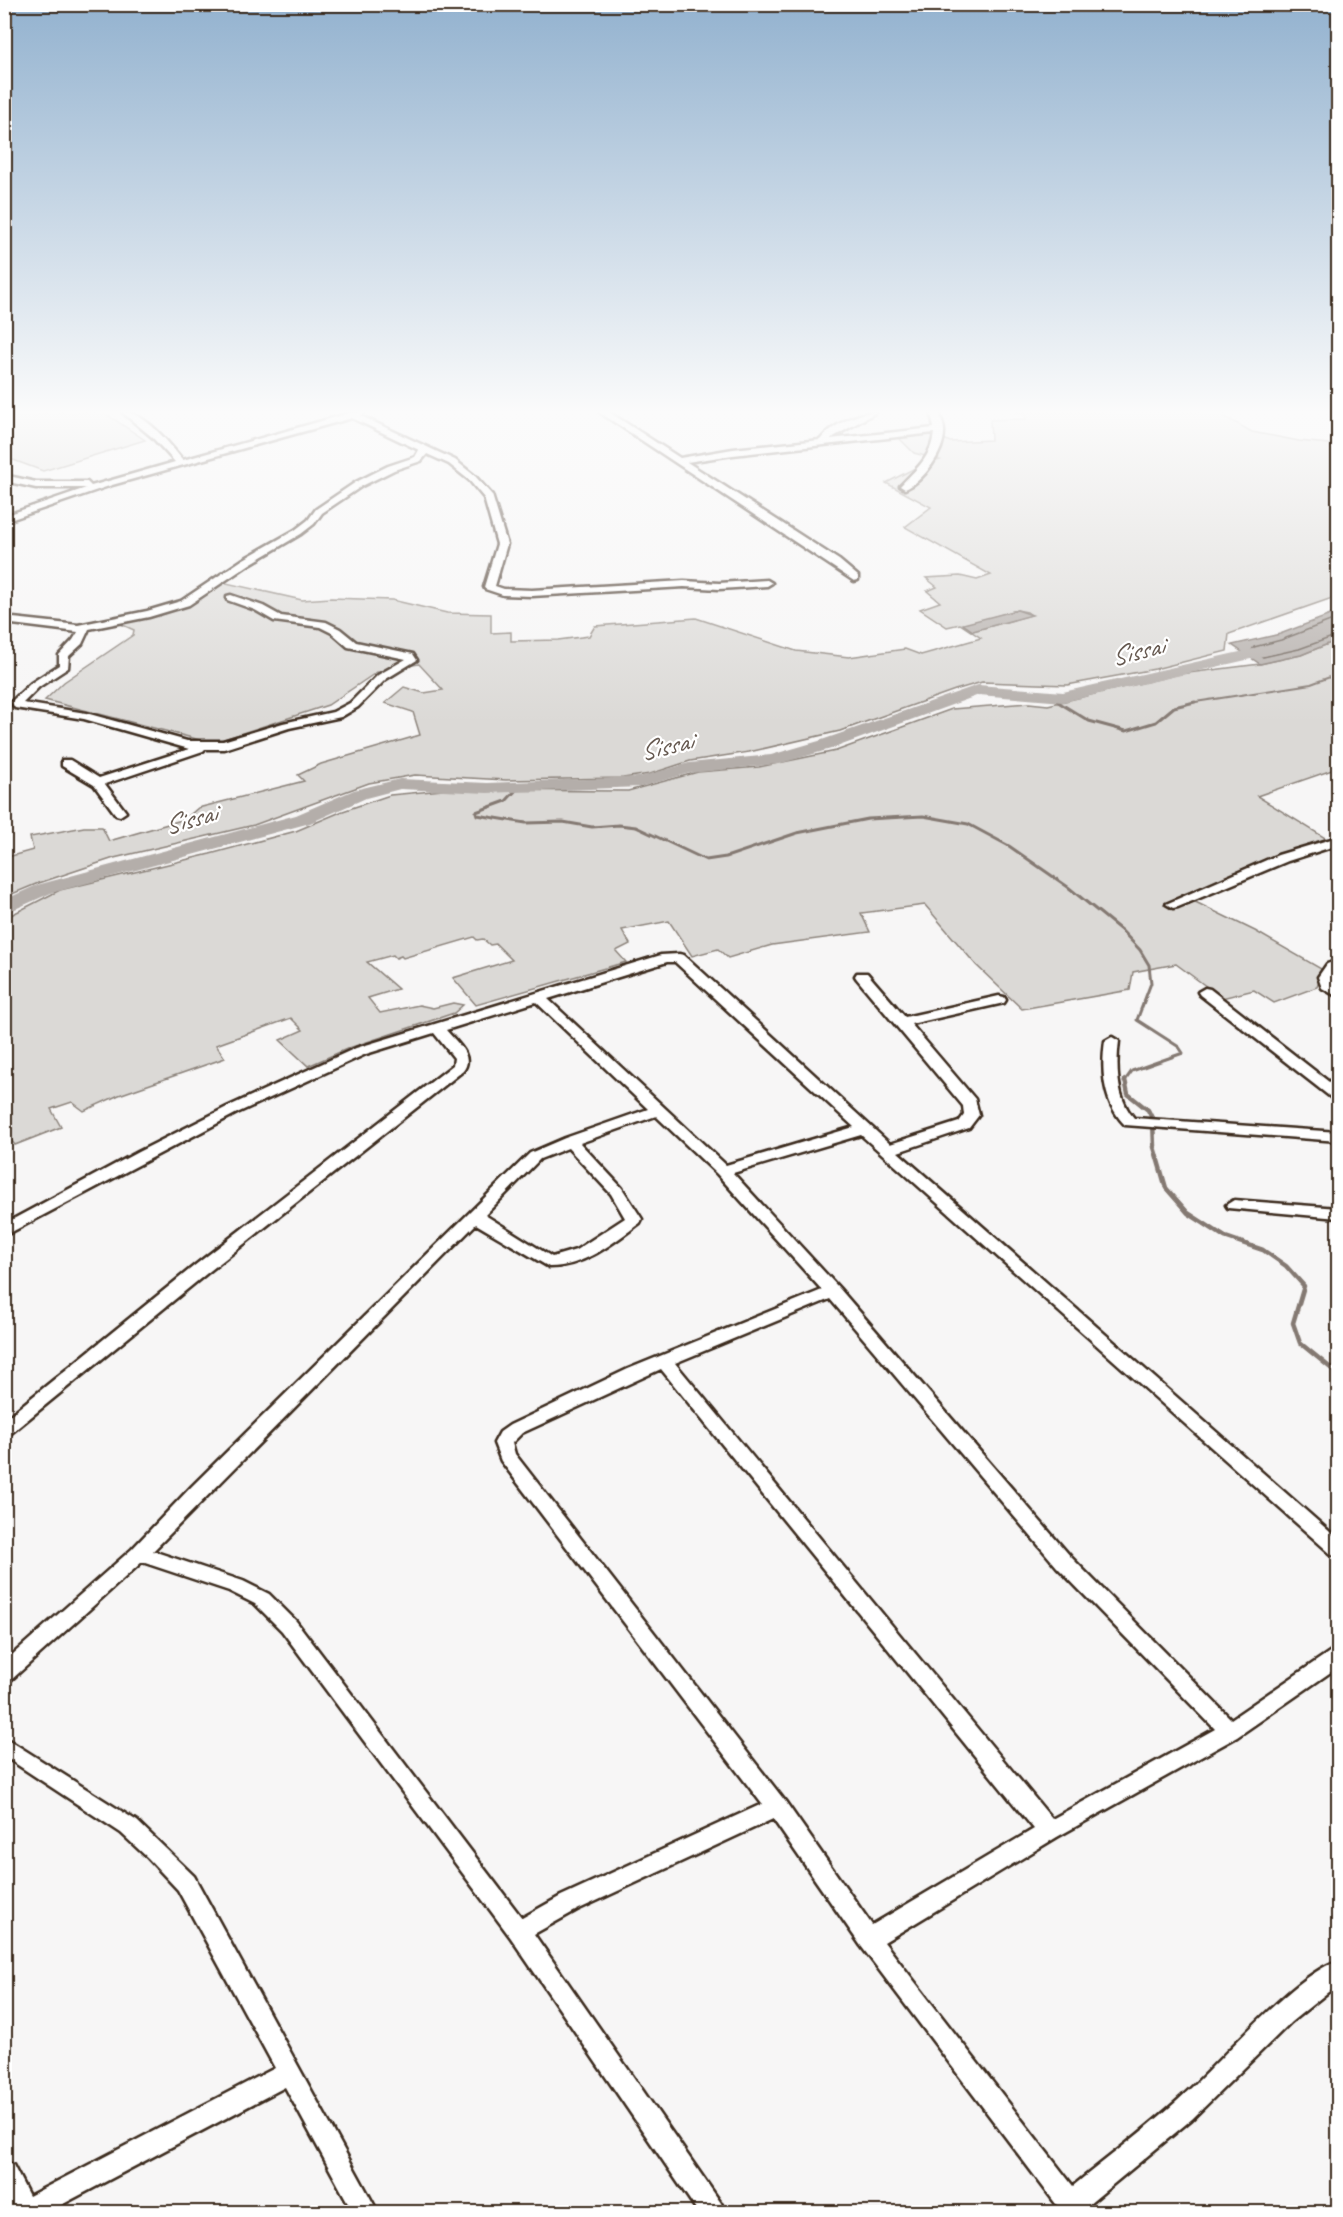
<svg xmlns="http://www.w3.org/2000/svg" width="1343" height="2217" font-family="Caveat,sans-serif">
<rect width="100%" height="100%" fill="#f7f6f6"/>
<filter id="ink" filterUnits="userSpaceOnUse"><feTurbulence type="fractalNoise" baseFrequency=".0167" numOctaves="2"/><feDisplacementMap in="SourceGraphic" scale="12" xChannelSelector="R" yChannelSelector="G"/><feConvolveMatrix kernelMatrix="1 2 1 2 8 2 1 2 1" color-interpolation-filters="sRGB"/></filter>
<g filter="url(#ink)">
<!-- green -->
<g fill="#dbd9d6" stroke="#8b827a" stroke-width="1.5" fill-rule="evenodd">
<polygon points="5,412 26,412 34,416 50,412 103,412 145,440 43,471 5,457"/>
<path d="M1015 412H1224L1225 417 1252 432 1299 441 1338 445V596L1229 634 1227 651 1155 669 1067 685 982 682 955 690 840 731 749 752 690 761 650 774 623 778 506 780 415 775 369 783 254 825 114 858 36 884 5 897 4 858 33 850 30 837 84 827H102L109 841 185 819 198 808 304 781 298 775 321 764 420 735 413 712 385 703 404 687 424 693 443 690 419 664 395 668 385 673 377 672 328 705 212 743 45 700 64 682 133 635 134 630 116 622 188 604 222 582 302 600 331 598 392 600 447 613 491 614V633L511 632V641L558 640 589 636 595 626 696 618 796 651 849 657 905 649 921 655 981 638 960 624 947 627 920 609 940 602 927 591 937 587 926 578 960 576 977 580 991 575 905 527 931 507 886 483 915 468 940 460 914 453 897 436 931 432 950 442 991 440 990 420 1026 419 1025 414ZM1017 610 1027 612 1031 615 973 631 964 625Z"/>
<polygon points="1338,640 1338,768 1257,796 1327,839 1181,895 1255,931 1323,970 1317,987 1274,1003 1254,990 1222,998 1176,964 1133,972 1130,990 1022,1009 976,965 925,905 861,913 870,932 772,945 728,958 718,949 692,956 669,921 622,930 630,944 616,951 626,962 476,1005 453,978 512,960 496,944 490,945 483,939 477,940 474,937 403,958 401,956 396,958 393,955 367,962 398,989 368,998 380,1013 419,1005 433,1008 453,1003 463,1005 454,1013 349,1048 308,1066 280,1040 303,1030 291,1018 216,1045 225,1058 119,1095 84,1111 72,1102 51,1109 61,1127 15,1145 5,1133 5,918 60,890 210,854 296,831 343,811 390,795 443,790 628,791 698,772 759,767 836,751 952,709 1029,703 1048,705 1180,674 1260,664 1301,655"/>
</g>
<!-- water -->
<g fill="#b4aeaa" stroke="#847972" stroke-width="1.5">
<polygon points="1017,610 1032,615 973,631 963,624"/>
<polygon points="1338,612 1338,640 1301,655 1260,664 1232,645 1280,634"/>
</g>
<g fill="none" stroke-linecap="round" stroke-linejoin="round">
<!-- shore -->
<polyline stroke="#6b5f56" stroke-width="1.5" points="1338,618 1281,640 1254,647 1252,650 1263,657 1299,649 1338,635"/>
<!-- stream-far2 -->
<g stroke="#847972" stroke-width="2">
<polyline points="1046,695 1060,703"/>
<polyline points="1189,703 1311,684 1338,674"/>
</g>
<!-- stream-far1 -->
<g stroke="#847972" stroke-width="3">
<polyline points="1058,702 1089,721 1126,731 1156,722 1174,707 1195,702"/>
<polyline points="519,787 506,801 476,812 477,815 526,823 563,822 592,827 619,825 636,827 706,860 726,857 797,833 868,819 923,816 968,824 1009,846 1068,887 1122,931 1140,950 1149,965 1151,983 1137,1020 1179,1047 1183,1053 1132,1071 1124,1082"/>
</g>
<!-- stream -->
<polyline stroke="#847972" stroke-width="4.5" points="1125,1080 1128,1094 1148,1110 1153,1120 1154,1147 1166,1188 1188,1213 1225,1237 1263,1250 1286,1266 1304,1286 1293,1323 1300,1343 1338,1374"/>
<!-- river -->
<polygon fill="#b4aeaa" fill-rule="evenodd" points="1275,644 1281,646 1283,649 1281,652 1063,702 979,695 831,749 778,764 690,773 640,787 487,793 400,789 366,798 310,823 51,893 4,914 4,900 37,885 296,815 354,790 400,779 487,783 639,777 689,763 771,755 819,741 978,685 1063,692"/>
<defs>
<g id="minor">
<path d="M122 412C146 412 168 443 183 460L350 413 365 412 361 416 455 460 475 476 492 495 507 544 495 586 504 589 532 590 684 581 719 583 767 580 772 583 767 586 719 589 684 587 532 596 503 595 485 589 484 587 497 544 484 498 469 480 449 464 427 454 421 461 394 470 362 486 322 513 314 524 301 534 250 564 189 605 149 617 89 629 82 644 69 656 68 668 39 687 23 703 86 713 187 741H223L283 723 333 712 350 703 378 675 406 659 348 647 332 633 320 627 274 621 255 610 227 600V596L231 595 263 606 281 616 326 622 340 629 356 642 413 654 417 660 386 679 358 707 341 717 289 728 224 749H205L203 751 105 784 126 812 120 816 116 815 94 785 62 766V760H70L99 778 189 749 84 719 15 708 11 702 13 700 31 683 59 665V655L73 640 78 632 4 623V617L78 625 147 611 181 601 242 560 295 530 308 520 316 509 356 482 388 466 415 457 419 450 352 418 112 485 4 522V516L86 488H36L4 481V475L36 482H87L91 486 175 462 152 437Z"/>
<path d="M599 412H609L680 458 733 449 820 440C831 426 858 412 876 412L830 439 934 428 931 412H939C941 418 944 426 944 431 945 451 924 481 905 489L900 486C916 469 931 458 934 433L733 455 687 462 839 560 858 576V580L854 581Z"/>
<polygon points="1338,837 1338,845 1288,861 1178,907 1173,908 1166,904 1278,855"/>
<path d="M679 954 684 955 890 1144 959 1122 964 1115 963 1106 857 979 855 976 857 973H867L905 1017 999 996 1004 997 1006 1000 1004 1003 911 1024 975 1099 979 1115 969 1128 898 1152 1338 1539V1556L1331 1554 861 1135 733 1173 839 1288 1071 1557 1231 1719 1331 1651 1338 1649V1667L1237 1737 1057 1837 884 1942 1073 2186C1112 2154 1153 2124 1190 2089 1224 2057 1297 1973 1338 1961V1984L1291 2022 1192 2119 1088 2205 1090 2212H1062L861 1946 773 1819 577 1910 534 1934 721 2203 725 2212H698L511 1938 282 1631 255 1604 229 1591 142 1562 11 1680 4 1682V1662L132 1549 192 1486 530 1153 565 1138 648 1109 536 1002 446 1030C456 1042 475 1056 463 1071L206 1274 10 1434 4 1436V1420L194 1266 453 1065 454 1058 434 1033 366 1054 237 1113 4 1236V1224L138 1152 227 1107 356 1048 661 955ZM667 962H675L854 1127 726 1165 548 999ZM656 1116 717 1174 822 1290 628 1369 510 1425 500 1432 494 1443 501 1461 762 1804 561 1896 522 1918 296 1621 269 1594 243 1581 153 1551 476 1224 549 1267C584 1267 613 1243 640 1223L642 1219 622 1188 580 1143ZM568 1148 611 1194 625 1218 576 1250 552 1257 485 1215 540 1159ZM830 1299 1057 1567 1215 1729 1052 1819 675 1363ZM661 1369 1034 1829 872 1925 785 1801 515 1454 512 1443 522 1433Z"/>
<polygon points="1338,960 1338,969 1332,977 1333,983 1338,987 1338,997 1322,988 1318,977 1327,964"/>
<polygon points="1205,988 1210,989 1338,1089 1338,1100 1333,1099 1200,995 1198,992"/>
<path d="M1112 1037 1119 1041C1116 1065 1116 1099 1134 1118L1338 1132V1141L1125 1125C1103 1103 1101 1070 1105 1041Z"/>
<polygon points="1234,1200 1338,1208 1338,1218 1228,1208 1226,1205"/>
<polygon points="4,1737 137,1821 194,1876 378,2212 353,2212 285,2087 48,2212 11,2212 4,2200 4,2161 13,2165 29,2196 275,2068 178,1890 148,1858 121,1833 4,1756"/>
</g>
</defs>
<!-- minor casing -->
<use href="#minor" stroke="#3b2a1e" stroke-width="5"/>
<!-- minor -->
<use href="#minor" fill="#fff" fill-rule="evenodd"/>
</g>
</g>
<!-- sky -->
<linearGradient id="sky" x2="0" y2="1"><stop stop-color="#93b2cf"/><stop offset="0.57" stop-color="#fbfbfb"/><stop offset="1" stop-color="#fbfbfb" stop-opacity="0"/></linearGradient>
<rect width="1343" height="723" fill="url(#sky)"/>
<g text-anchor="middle" stroke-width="4.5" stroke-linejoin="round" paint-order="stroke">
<!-- far-water labels -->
<g font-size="27" font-style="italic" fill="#65584f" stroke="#fff">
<text transform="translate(1137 651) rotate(-13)" y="9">Sissai</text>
<text transform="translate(666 746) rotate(-12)" y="9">Sissai</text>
<text transform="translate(190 819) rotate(-15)" y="9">Sissai</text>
</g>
</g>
<!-- margin -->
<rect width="1343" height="2217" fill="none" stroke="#fff" stroke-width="24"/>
<rect x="12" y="12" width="1319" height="2193" fill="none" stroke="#3b2a1e" stroke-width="2" filter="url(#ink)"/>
</svg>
